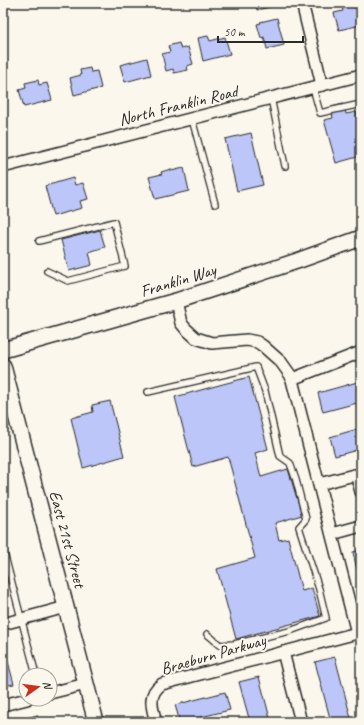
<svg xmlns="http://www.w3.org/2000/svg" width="364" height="725" font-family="Caveat,sans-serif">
<rect width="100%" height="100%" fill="#fbf7ec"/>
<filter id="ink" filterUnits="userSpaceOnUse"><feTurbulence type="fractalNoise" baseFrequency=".025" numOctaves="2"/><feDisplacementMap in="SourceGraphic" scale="8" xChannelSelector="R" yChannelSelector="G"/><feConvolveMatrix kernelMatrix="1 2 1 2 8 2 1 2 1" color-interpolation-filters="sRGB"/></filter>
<g filter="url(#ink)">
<!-- building -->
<g fill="#bcc6f8" stroke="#2b2b2b">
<polygon points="255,3 273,3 274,6 257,10"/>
<polygon points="354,4 355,8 361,6 361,25 339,30 334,13 343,11 342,7"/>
<polygon points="277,18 284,45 267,49 264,37 261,38 257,24 261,23 260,22"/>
<polygon points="208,36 210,41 225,37 230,54 203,61 198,38"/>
<polygon points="179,43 181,49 188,47 193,64 187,66 188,70 174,73 173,69 166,71 162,54 170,52 168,46"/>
<polygon points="147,58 151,75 125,82 120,65"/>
<polygon points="90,68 91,72 97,71 101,88 74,95 70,78 81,75 80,70"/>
<polygon points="38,80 39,85 47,83 52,100 24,107 19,90 26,88 25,83"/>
<polygon points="343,104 346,114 356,112 361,132 361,156 336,163 324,120 333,118 331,107"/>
<polygon points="251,133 263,185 237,191 225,139"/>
<polygon points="184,168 189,191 155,199 149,177 162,174 161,172 171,169 171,171"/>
<polygon points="73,178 75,185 83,183 88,199 80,201 82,208 53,216 45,186"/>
<polygon points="100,230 105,247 89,252 92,265 69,271 61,240"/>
<polygon points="249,377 268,449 255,453 261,477 288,469 302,515 275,523 279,540 288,538 302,591 312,588 320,616 236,639 217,569 255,558 228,457 193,467 175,397"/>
<polygon points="361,381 361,402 323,412 318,393"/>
<polygon points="110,401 124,456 83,468 71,418 93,412 92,405"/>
<polygon points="361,428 361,449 335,456 330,437"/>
<polygon points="361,550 361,569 357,570 353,552"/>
<polygon points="6,654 14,684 3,686 3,655"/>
<polygon points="335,657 352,722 331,722 315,662"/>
<polygon points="259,677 271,722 250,722 239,682"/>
<polygon points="225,692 230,710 180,722 175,705"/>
<polygon points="37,715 38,722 16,722 15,721"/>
</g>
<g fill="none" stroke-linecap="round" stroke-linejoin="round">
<defs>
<g id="lane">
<polyline points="313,88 320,113 361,104"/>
<polyline points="271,98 285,166"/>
<polyline points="192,119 215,204"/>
<polyline points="39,241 114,222 125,266 68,281 47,271"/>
<polyline points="148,392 256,367 265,391 280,456 290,463 296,480 306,519 299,527 319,589 326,618 290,631 234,644 220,645 207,634"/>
<polyline points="3,549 36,675"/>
</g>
<g id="street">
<polyline points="302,3 322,85"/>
<polyline points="3,167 361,75"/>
<polyline points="176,301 181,323 186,329 196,338 212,343 247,340 257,342 263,346 281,362 291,376 357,633"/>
<polyline points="292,379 361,352"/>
<polyline points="319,484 354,475 357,477 361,492"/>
<polyline points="332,534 361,526"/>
<polyline points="3,624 66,607"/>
<polyline points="283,652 301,722"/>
<polyline points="50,693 86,684"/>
<polyline points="3,705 27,699"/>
<path d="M156 722C152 708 147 694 162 684L361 632"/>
</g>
<g id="secondary">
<polyline points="3,350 176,301 297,261 361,238"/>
<polyline points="3,366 96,722"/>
</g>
</defs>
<!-- lane casing -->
<use href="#lane" stroke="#2b2b2b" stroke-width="8"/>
<!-- street casing -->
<use href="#street" stroke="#2b2b2b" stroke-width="14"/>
<!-- secondary casing -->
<use href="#secondary" stroke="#2b2b2b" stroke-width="18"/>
<!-- lane -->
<use href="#lane" stroke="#fbf7ec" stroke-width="5.5"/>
<!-- street -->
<use href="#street" stroke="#fbf7ec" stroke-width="11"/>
<!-- secondary -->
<use href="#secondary" stroke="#fbf7ec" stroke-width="15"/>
</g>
</g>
<g text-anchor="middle" stroke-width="4" stroke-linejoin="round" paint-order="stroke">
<!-- street labels -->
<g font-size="17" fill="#2b2b2b" stroke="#fbf7ec">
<text transform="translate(178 105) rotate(-14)" y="6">North Franklin Road</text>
<text transform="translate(178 280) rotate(-17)" y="6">Franklin Way</text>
<text transform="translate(68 539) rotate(75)" y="6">East 21st Street</text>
<text transform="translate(213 654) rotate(-16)" y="6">Braeburn Parkway</text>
</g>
</g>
<!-- margin -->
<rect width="364" height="725" fill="none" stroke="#fbf7ec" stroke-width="16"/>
<rect x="8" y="8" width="348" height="709" fill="none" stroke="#2b2b2b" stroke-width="1.5" filter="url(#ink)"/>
<!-- north arrow -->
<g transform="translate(38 687) rotate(76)"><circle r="19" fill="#fbf7ec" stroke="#a8a59f"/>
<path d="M0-3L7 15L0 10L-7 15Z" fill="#c8321e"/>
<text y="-6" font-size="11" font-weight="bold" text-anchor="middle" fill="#2b2b2b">N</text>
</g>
<!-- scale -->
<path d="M218 36v6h85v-6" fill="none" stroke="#2b2b2b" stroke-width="2"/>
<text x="224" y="36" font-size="12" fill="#2b2b2b" stroke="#fbf7ec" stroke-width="3" paint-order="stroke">50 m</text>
</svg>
